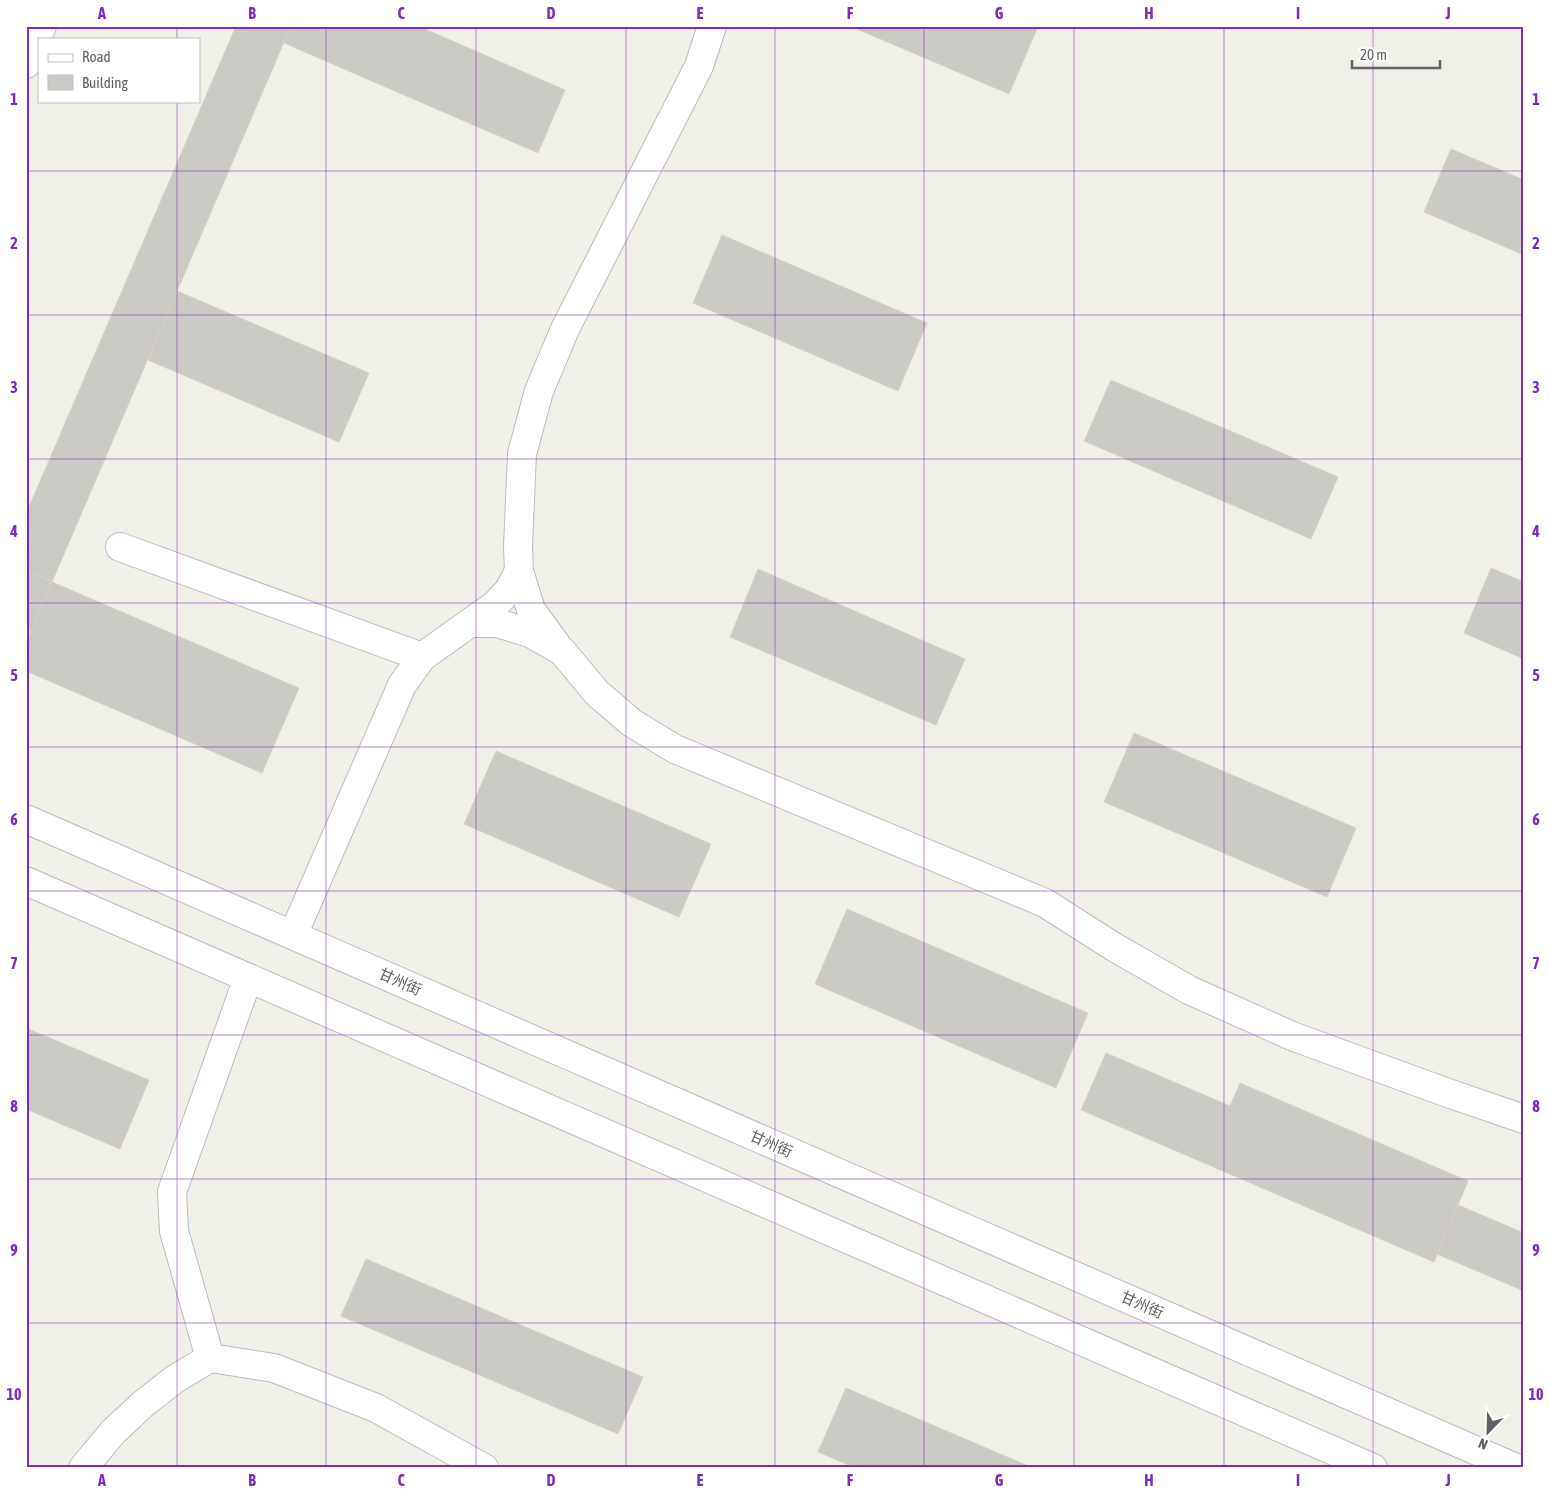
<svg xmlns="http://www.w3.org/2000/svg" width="1550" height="1494" font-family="'Asap Condensed','Noto Sans SC',sans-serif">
<rect width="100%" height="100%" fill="#f1f0e8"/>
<!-- building -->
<g fill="#cccac4" stroke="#d5d3c6">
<polygon points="236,26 291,26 52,582 26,570 26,514"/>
<polygon points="291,26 418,26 565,90 538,153 284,43"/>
<polygon points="850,26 1029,26 1037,29 1009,94"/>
<polygon points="1451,149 1524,180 1524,255 1424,212"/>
<polygon points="722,235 927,323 898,391 693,303"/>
<polygon points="177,291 369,373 339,442 148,360"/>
<polygon points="1111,380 1338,477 1311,539 1084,441"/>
<polygon points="1491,568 1524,582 1524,659 1464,633"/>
<polygon points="758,569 965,659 936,725 730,637"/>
<polygon points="26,570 52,582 31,631 26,629"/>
<polygon points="52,582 299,688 262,773 26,671 26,642"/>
<polygon points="1134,733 1356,828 1327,897 1104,802"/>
<polygon points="496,751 711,844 679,917 464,824"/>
<polygon points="847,909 1088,1013 1056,1088 815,984"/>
<polygon points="26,1028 149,1080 120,1149 26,1109"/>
<polygon points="1106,1053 1230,1106 1240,1083 1468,1181 1434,1262 1081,1110"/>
<polygon points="1458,1205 1524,1233 1524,1291 1437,1254"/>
<polygon points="366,1259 643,1377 618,1434 341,1316"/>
<polygon points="846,1388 1033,1468 856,1468 818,1452"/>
</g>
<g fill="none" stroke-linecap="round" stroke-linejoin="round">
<defs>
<g id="minor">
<polyline points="26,64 42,26"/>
<polyline points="120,547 422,657"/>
<polyline points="470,623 497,623 530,633 562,651 597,693 632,723 675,749 1045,903 1114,947 1189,990 1292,1036 1445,1092 1524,1119"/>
<polyline points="556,644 531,610 519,571 518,546 522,454 539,391 565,329 699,66 712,26"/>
<polyline points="26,819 1516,1468"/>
<polyline points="26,881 1373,1468"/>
<polyline points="293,935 402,685 422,657 495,605 509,590 519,571"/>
<polyline points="210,1358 174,1231 172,1192 248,978"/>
<polyline points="83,1468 113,1432 143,1404 175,1379 210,1358 274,1368 376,1408 484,1468"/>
</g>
</defs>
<!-- minor casing -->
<use href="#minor" stroke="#babbc1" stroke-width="30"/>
<!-- minor -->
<use href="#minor" stroke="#fff" stroke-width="28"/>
</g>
<!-- grid -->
<path fill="none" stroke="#7b2cbf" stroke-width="1" stroke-opacity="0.55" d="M177 26V39M326 26V1468M476 26V1468M626 26V1468M775 26V1468M924 26V1468M1074 26V1468M1224 26V1468M1373 26V1468M177 101V1468M26 171H1524M26 315H1524M26 459H1524M26 603H1524M26 747H1524M26 891H1524M26 1035H1524M26 1179H1524M26 1323H1524"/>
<g text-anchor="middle" stroke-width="4" stroke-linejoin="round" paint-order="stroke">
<!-- street labels -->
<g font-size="15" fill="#5f6167" stroke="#fff">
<text transform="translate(400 982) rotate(24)" y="5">甘州街</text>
<text transform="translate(771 1144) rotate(24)" y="5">甘州街</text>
<text transform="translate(1142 1305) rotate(24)" y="5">甘州街</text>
</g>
</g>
<!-- border -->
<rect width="1550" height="1494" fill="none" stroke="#ffffff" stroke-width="55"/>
<!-- legend -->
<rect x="38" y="38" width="162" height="65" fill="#ffffff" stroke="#bfc0c2"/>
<rect x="48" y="54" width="25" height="8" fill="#ffffff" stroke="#bfc0c2"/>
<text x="82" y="62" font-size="15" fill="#5f6167">Road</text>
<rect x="48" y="75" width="25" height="15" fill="#cccac4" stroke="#bfc0c2"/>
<text x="82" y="88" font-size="15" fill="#5f6167">Building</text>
<!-- north arrow -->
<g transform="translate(1488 1432) rotate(203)" stroke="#ffffff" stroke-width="4" paint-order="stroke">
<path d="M0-4L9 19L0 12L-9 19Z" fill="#5f6167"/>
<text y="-8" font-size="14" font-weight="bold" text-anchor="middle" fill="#5f6167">N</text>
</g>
<!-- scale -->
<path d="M1352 60v8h88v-8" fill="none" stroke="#5f6167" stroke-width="2.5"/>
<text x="1360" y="60" font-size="15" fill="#5f6167" stroke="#ffffff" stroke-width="4" paint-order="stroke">20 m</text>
<rect x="28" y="28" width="1494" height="1438" fill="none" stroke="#7b2cbf" stroke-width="2"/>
<g font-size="16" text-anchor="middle" font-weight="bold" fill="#7b2cbf">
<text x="102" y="19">A</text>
<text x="252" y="19">B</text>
<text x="401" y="19">C</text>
<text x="551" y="19">D</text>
<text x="700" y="19">E</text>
<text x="850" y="19">F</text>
<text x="999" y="19">G</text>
<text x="1149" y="19">H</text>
<text x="1298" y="19">I</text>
<text x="1448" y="19">J</text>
<text x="14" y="105">1</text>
<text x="1536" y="105">1</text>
<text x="14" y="249">2</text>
<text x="1536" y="249">2</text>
<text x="14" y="393">3</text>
<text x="1536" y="393">3</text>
<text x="14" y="537">4</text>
<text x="1536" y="537">4</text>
<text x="14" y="681">5</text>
<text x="1536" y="681">5</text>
<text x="14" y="825">6</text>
<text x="1536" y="825">6</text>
<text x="14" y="969">7</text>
<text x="1536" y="969">7</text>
<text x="14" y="1112">8</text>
<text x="1536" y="1112">8</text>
<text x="14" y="1256">9</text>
<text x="1536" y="1256">9</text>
<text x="14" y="1400">10</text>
<text x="1536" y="1400">10</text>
<text x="102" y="1486">A</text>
<text x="252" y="1486">B</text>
<text x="401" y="1486">C</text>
<text x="551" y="1486">D</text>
<text x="700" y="1486">E</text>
<text x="850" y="1486">F</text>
<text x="999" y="1486">G</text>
<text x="1149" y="1486">H</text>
<text x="1298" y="1486">I</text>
<text x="1448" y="1486">J</text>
</g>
</svg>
